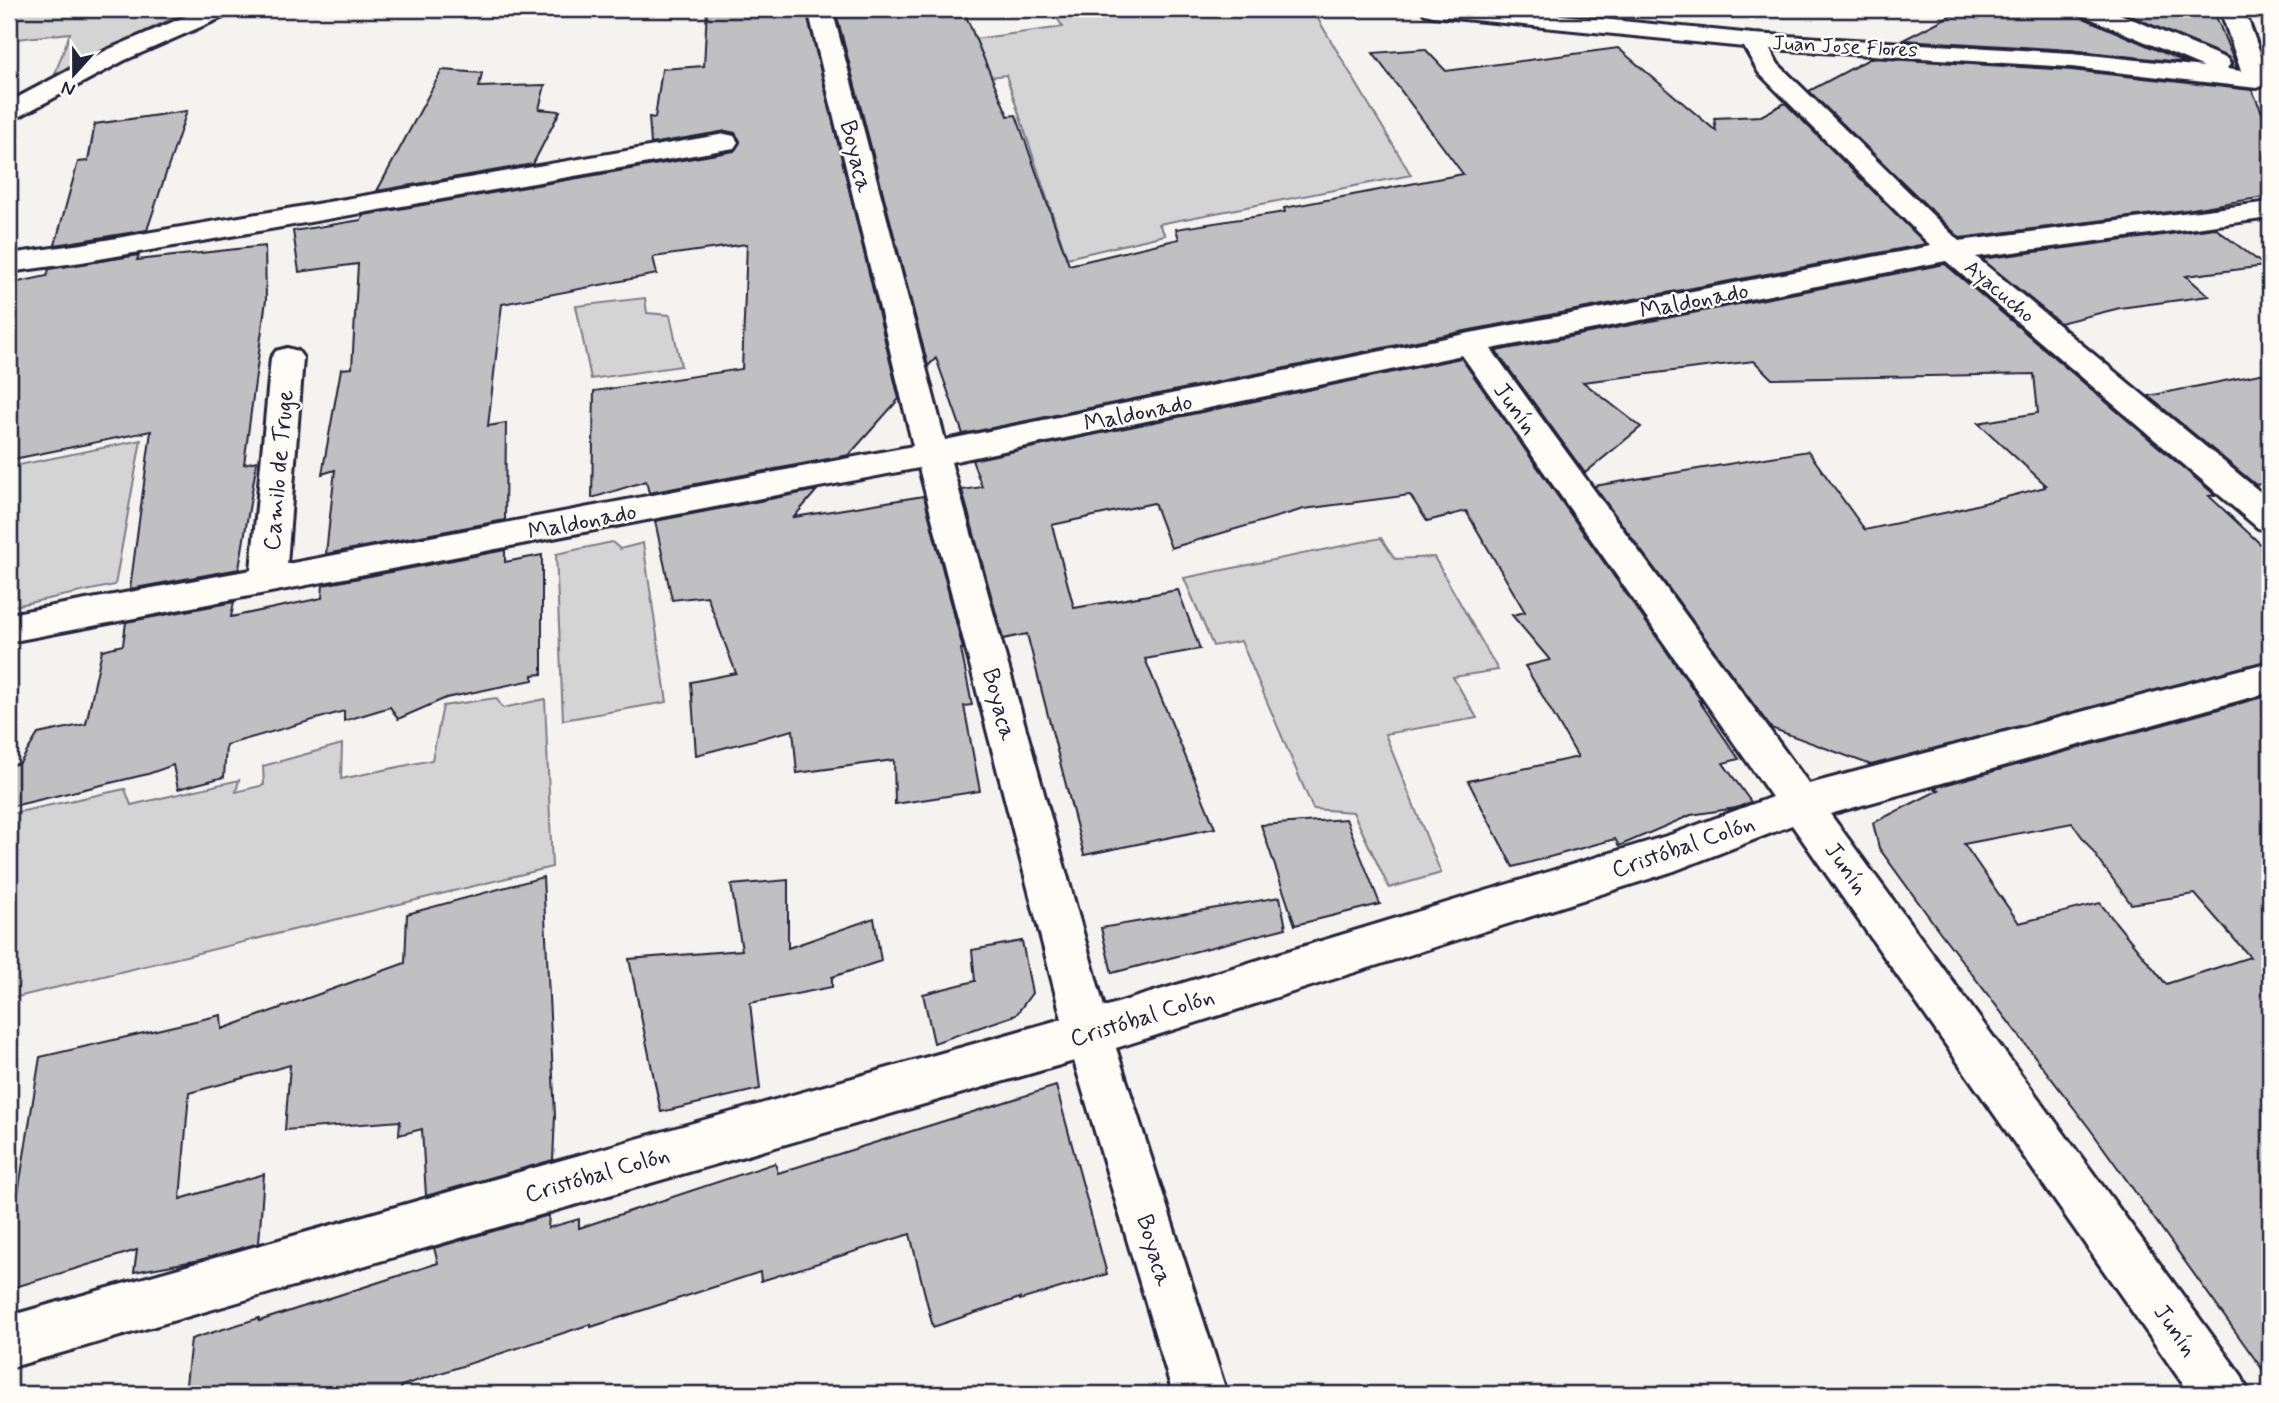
<svg xmlns="http://www.w3.org/2000/svg" width="2279" height="1403" font-family="Mynerve,sans-serif">
<rect width="100%" height="100%" fill="#f4f3ef"/>
<filter id="ink" filterUnits="userSpaceOnUse"><feTurbulence type="fractalNoise" baseFrequency=".0143" numOctaves="2"/><feDisplacementMap in="SourceGraphic" scale="14" xChannelSelector="R" yChannelSelector="G"/><feConvolveMatrix kernelMatrix="1 2 1 2 8 2 1 2 1" color-interpolation-filters="sRGB"/></filter>
<g filter="url(#ink)">
<!-- green -->
<g fill="#d5d4d5" stroke="#7c7b88" stroke-width="2">
<polygon points="9,9 192,9 55,74 70,33 9,40"/>
<polygon points="1051,9 1312,9 1411,175 1159,224 1165,235 1067,258 1006,75 920,85 907,48 1063,27"/>
<polygon points="645,298 647,313 670,315 681,366 591,379 576,306"/>
<polygon points="141,440 115,585 9,607 9,467"/>
<polygon points="1381,538 1395,559 1434,557 1498,670 1453,677 1477,718 1385,734 1441,873 1389,888 1353,812 1313,809 1241,641 1213,646 1184,578"/>
<polygon points="612,542 620,549 643,543 667,702 563,720 556,554"/>
<polygon points="496,698 503,708 545,699 552,867 9,999 9,814 125,789 131,805 239,780 236,792 264,785 263,766 342,744 341,779 432,760 443,706"/>
</g>
<!-- building -->
<g fill="#c0bfc2" stroke="#22223b" stroke-width="2" fill-rule="evenodd">
<polygon points="707,9 806,9 899,399 849,455 649,493 646,481 592,498 594,391 742,369 747,244 653,257 657,274 502,304 488,426 506,423 505,520 326,554 335,470 322,474 341,369 352,368 358,264 299,272 293,231 361,220 364,215 734,151 740,141 735,133 726,131 651,144 649,117 655,118 662,69 704,66"/>
<polygon points="835,9 963,9 1008,116 1016,115 1069,265 1179,239 1176,229 1285,212 1284,208 1463,174 1373,53 1425,49 1446,71 1618,48 1716,131 1714,118 1761,116 1785,103 1926,244 1470,330 963,434 936,358 928,366"/>
<polygon points="1963,9 2073,9 2079,16 2187,63 2071,50 1903,40"/>
<polygon points="2114,9 2213,9 2237,68 2231,67 2232,63 2228,57"/>
<polygon points="1871,58 2071,70 2252,90 2270,130 2270,196 2186,210 1960,238 1809,91"/>
<polygon points="442,70 482,73 479,87 545,85 539,109 560,111 533,164 377,191"/>
<polygon points="187,111 147,230 55,245 78,162 88,161 95,124"/>
<polygon points="2215,228 2265,266 2186,276 2209,296 2120,308 2060,323 1982,259"/>
<polygon points="265,246 266,300 244,464 257,461 239,569 130,589 151,431 9,460 9,284 47,276 49,269 139,255 137,260"/>
<polygon points="1945,264 2215,495 2209,496 2270,553 2270,660 1871,765 1771,728 1594,486 1808,451 1865,530 1953,511 2045,487 2044,485 2046,485 1978,423 2038,413 2034,374 1772,379 1754,361 1583,382 1641,427 1585,473 1496,351"/>
<polygon points="1461,358 1702,702 1699,701 1739,759 1723,763 1751,802 1736,808 1691,815 1619,846 1615,839 1513,867 1468,781 1578,757 1525,666 1550,660 1512,615 1525,612 1466,511 1427,521 1410,495 1304,509 1171,548 1154,503 1052,525 1074,608 1178,590 1200,649 1145,659 1215,828 1084,855 1027,634 1003,639 962,490 982,487 972,460"/>
<polygon points="2270,372 2270,482 2256,485 2148,396"/>
<polygon points="817,490 794,517 924,496 963,649 961,649 972,705 964,706 980,791 895,804 894,760 797,773 793,730 696,755 691,682 736,673 707,596 672,600 655,521"/>
<polygon points="505,550 505,562 542,555 542,674 533,675 533,680 446,698 398,719 390,707 344,721 344,711 226,745 224,777 178,789 173,765 148,774 9,807 9,766 20,763 38,734 86,724 102,650 123,645 126,622 234,602 231,617 322,598 323,585"/>
<path d="M2270 695V1380L2090 1129 1940 932 1879 848 1873 823 1939 790 1933 788ZM2072 823 2131 904 2195 894 2250 957 2166 984 2100 903 2019 923 1964 844Z"/>
<polygon points="1346,819 1380,904 1295,925 1261,825"/>
<polygon points="543,877 555,1116 553,1160 426,1196 422,1129 399,1135 400,1121 285,1130 290,1065 189,1093 180,1199 264,1174 259,1243 200,1260 134,1272 137,1250 9,1289 9,1249 40,1057 221,1015 222,1029 405,963 407,914"/>
<polygon points="788,880 788,948 874,918 881,961 832,977 832,987 750,1003 760,1089 661,1112 629,959 742,950 731,885"/>
<polygon points="1280,897 1286,928 1112,973 1101,928"/>
<polygon points="1022,941 1032,993 1016,1015 934,1043 923,994 975,981 972,950"/>
<polygon points="1056,1086 1107,1274 1020,1300 1020,1298 933,1327 910,1234 761,1281 760,1272 591,1327 591,1324 401,1386 401,1394 185,1394 191,1339 259,1318 259,1321 438,1263 434,1248 549,1215 548,1228 579,1219 579,1228 775,1163 778,1173"/>
</g>
<g fill="none" stroke-linecap="round" stroke-linejoin="round">
<defs>
<g id="minor">
<polygon points="203,9 234,9 230,14 125,60 18,117 9,120 9,102 107,50"/>
<path d="M808 9H832L945 440 1470 333 1931 246 1759 73 1744 47 1433 16 1425 14 1421 9H1501L1753 34 2071 53 2204 67 2080 14 2076 9H2108L2227 59 2230 64 2227 69 2241 71 2220 9H2244L2270 80 2266 85 2257 88 2071 67 1770 49 1778 64 1959 241 2270 202V218L1976 257 2270 500V532L2258 528 1946 261 1491 349 1809 784 2270 662V692L1830 814 2241 1375 2249 1394H2190L1792 825 1674 871 1116 1048 1227 1394H1173L1074 1061 9 1368V1316L1062 1019 919 468 9 642V614L251 570 271 358 276 351 287 348 298 351 303 358 287 564 913 446ZM1462 355 1772 797 1673 834 1104 1007 951 462Z"/>
<polygon points="725,134 734,136 738,142 734,148 82,262 9,272 9,254 82,244"/>
</g>
</defs>
<!-- minor casing -->
<use href="#minor" stroke="#22223b" stroke-width="6"/>
<!-- minor -->
<use href="#minor" fill="#fdfcf7" fill-rule="evenodd"/>
</g>
</g>
<g text-anchor="middle" stroke-width="5" stroke-linejoin="round" paint-order="stroke">
<!-- far-street labels -->
<g font-size="21" fill="#22223b" stroke="#fdfcf7">
<text transform="translate(1845 46) rotate(3)" y="7">Juan Jose Flores</text>
<text transform="translate(2000 291) rotate(40)" y="7">Ayacucho</text>
</g>
<!-- street labels -->
<g font-size="24" fill="#22223b" stroke="#fdfcf7">
<text transform="translate(857 156) rotate(76)" y="8">Boyaca</text>
<text transform="translate(1694 300) rotate(-11)" y="8">Maldonado</text>
<text transform="translate(1516 408) rotate(54)" y="8">Junín</text>
<text transform="translate(1138 412) rotate(-12)" y="8">Maldonado</text>
<text transform="translate(278 470) rotate(-85)" y="8">Camilo de Truge</text>
<text transform="translate(582 521) rotate(-11)" y="8">Maldonado</text>
<text transform="translate(1000 704) rotate(75)" y="8">Boyaca</text>
<text transform="translate(1683 846) rotate(-19)" y="8">Cristóbal Colón</text>
<text transform="translate(1847 868) rotate(55)" y="8">Junín</text>
<text transform="translate(1142 1017) rotate(-17)" y="8">Cristóbal Colón</text>
<text transform="translate(597 1174) rotate(-16)" y="8">Cristóbal Colón</text>
<text transform="translate(1155 1250) rotate(73)" y="8">Boyaca</text>
<text transform="translate(2176 1330) rotate(55)" y="8">Junín</text>
</g>
</g>
<!-- margin -->
<rect width="2279" height="1403" fill="none" stroke="#fdfcf7" stroke-width="35"/>
<rect x="18" y="18" width="2244" height="1368" fill="none" stroke="#22223b" stroke-width="2.5" filter="url(#ink)"/>
<!-- north arrow -->
<g transform="translate(74 74) rotate(201)" stroke="#fdfcf7" stroke-width="5" paint-order="stroke">
<path d="M0-5L12 26L0 18L-12 26Z" fill="#22223b"/>
<text y="-10" font-size="19" font-weight="bold" text-anchor="middle" fill="#22223b">N</text>
</g>
</svg>
